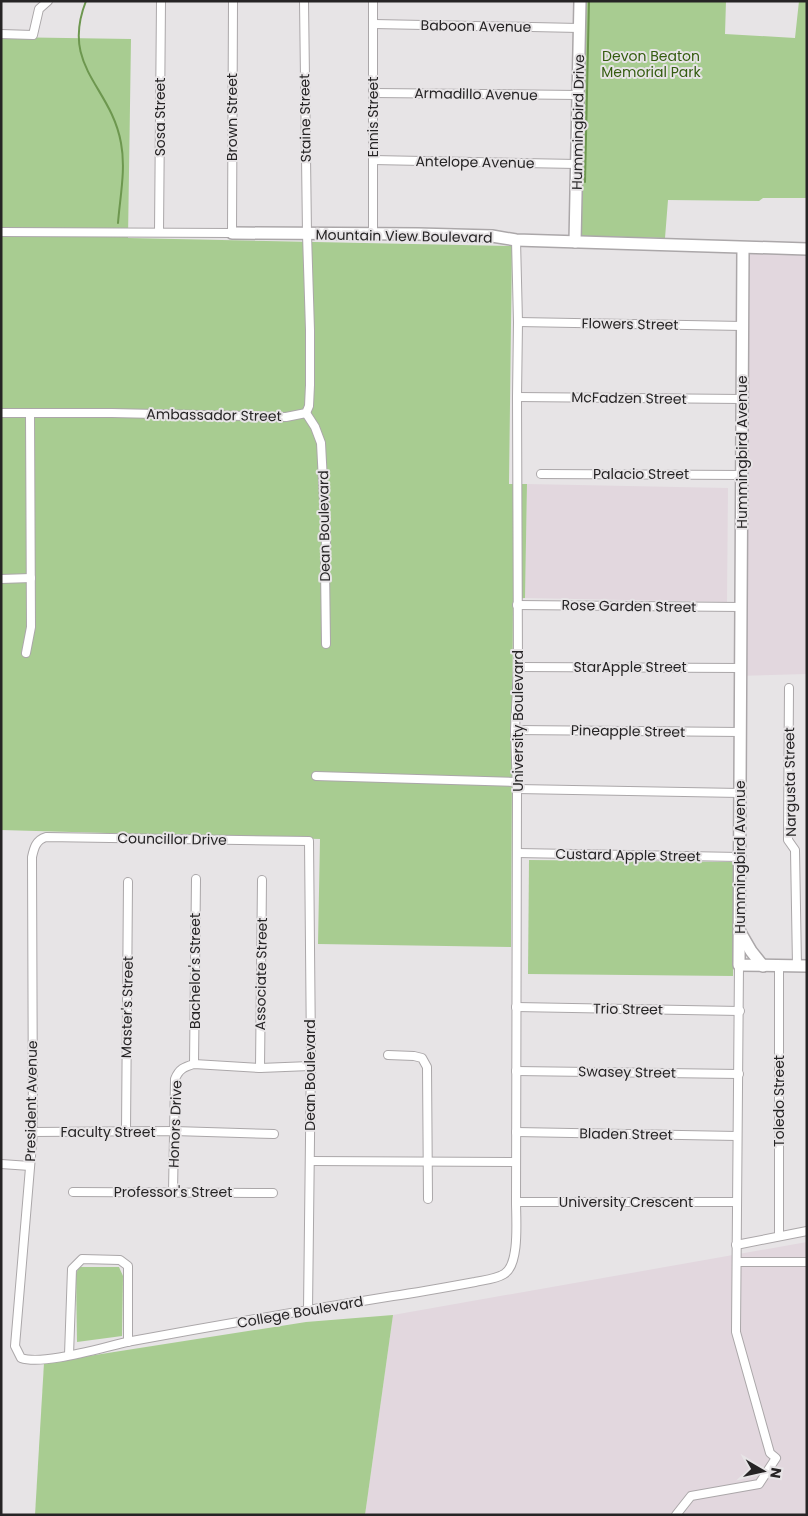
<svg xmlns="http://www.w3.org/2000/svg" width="808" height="1516" font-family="Poppins,sans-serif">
<rect width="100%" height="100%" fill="#e7e4e6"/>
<!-- built -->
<g fill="#e2d7de">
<polygon points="743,248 807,249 807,674 735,676"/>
<polygon points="527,484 728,488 727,602 525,598"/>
<polygon points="807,1242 807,1515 365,1515 393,1315"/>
</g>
<!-- green -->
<g fill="#a8cc91">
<polygon points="580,1 726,1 725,34 795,38 799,1 807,1 807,198 763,198 759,201 668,200 665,238 588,236 575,242"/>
<polygon points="1,37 131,39 128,238 512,246 509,484 527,484 525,598 513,599 511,947 318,944 320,839 1,830"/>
<polygon points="529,860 734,862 733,976 528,974"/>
<polygon points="79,1267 119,1267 123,1276 122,1336 77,1342 76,1274"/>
<polygon points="393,1315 365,1515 35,1515 44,1363 306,1322"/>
</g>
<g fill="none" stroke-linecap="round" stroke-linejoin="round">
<!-- stream -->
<g stroke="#6d974f" stroke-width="2">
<path d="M86 1C60 67 111 86 121 143 126 169 120 197 118 223"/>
<polyline points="585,182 589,1"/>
</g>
<defs>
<g id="street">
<polyline points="374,24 579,28"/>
<polyline points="1,34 33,35 39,9 48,1"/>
<polyline points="373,93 578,95"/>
<polyline points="373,160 577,164"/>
<polyline points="1,232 232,233 233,1"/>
<polyline points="159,232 161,1"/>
<polyline points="373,233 373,1"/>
<polyline points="518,322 743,326"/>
<polyline points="517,397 742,399"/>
<polyline points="1,413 112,413 286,417 306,413 309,406 310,385 310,330 307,234 304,1"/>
<polyline points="306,413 315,427 321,443 326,539 325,567 326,644"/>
<polyline points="541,474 742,475"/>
<polyline points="1,579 31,578"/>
<polyline points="517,605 741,607"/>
<polyline points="26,653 31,627 30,413"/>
<polyline points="518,667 741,668"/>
<polyline points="789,688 788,840 795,850 797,966"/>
<polyline points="515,730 741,732"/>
<polyline points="316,776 517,782"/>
<polyline points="517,789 740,793"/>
<polyline points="517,853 740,857"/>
<polyline points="779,966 779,1236"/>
<polyline points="516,1007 740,1011"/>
<polyline points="388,1055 414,1056 422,1058 427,1067 428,1199"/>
<polyline points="194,1064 196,879"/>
<polyline points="260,1068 262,880"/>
<polyline points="516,1071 739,1074"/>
<polyline points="33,1132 174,1131 274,1134"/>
<polyline points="126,1132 128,882"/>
<polyline points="516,1132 737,1136"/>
<polyline points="310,1161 516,1162"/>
<polyline points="1,1164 30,1166"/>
<polyline points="73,1192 273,1193"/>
<path d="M173 1192 175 1079C179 1069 184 1067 194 1064L260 1068 310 1066"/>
<polyline points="516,1202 736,1202"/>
<polyline points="736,1245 807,1231"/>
<polyline points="737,1262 807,1262"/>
<path d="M308 1310 311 1053 309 841 46 837C36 840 34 848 32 857L33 1132 15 1346 21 1358C44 1366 106 1346 132 1341 219 1325 306 1310 393 1296 421 1292 448 1287 475 1282 484 1280 496 1279 504 1274 520 1265 516 1219 516 1202L517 789 515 730 518 667 517 397 518 322 516 240"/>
<polyline points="69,1355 72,1269 82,1259 120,1260 128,1266 128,1342"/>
<polyline points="676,1515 691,1496 759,1484 776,1458 770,1453 736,1332 739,965"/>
</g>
<g id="secondary">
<polyline points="232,233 418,234 492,236 516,240 807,249"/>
<polyline points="575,242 580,1"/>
<polyline points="743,248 739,965 807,966"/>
<polyline points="740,932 751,951 763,966"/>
</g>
</defs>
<!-- street casing -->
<use href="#street" stroke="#aba7a9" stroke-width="10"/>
<!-- secondary casing -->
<use href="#secondary" stroke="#aba7a9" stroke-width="14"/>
<!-- street -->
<use href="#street" stroke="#fff" stroke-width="8"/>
<!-- secondary -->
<use href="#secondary" stroke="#fff" stroke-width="11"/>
</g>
<g text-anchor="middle" stroke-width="4" stroke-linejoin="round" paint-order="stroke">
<!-- street labels -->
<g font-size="14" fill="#262425" stroke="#e7e4e6">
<text transform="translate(476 26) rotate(1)" y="5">Baboon Avenue</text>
<text transform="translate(476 94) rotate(1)" y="5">Armadillo Avenue</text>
<text transform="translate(160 117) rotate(-90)" y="5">Sosa Street</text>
<text transform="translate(232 117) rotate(-90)" y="5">Brown Street</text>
<text transform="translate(373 117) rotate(-90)" y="5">Ennis Street</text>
<text transform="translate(305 118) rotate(-91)" y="5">Staine Street</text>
<text transform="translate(578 122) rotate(-89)" y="5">Hummingbird Drive</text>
<text transform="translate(475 162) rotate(1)" y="5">Antelope Avenue</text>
<text transform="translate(404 236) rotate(1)" y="5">Mountain View Boulevard</text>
<text transform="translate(630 324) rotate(1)" y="5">Flowers Street</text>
<text transform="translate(629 398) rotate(1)" y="5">McFadzen Street</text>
<text transform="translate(214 415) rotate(1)" y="5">Ambassador Street</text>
<text transform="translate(742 452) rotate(-90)" y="5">Hummingbird Avenue</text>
<text x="641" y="479">Palacio Street</text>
<text transform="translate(324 526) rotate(-91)" y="5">Dean Boulevard</text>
<text transform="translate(629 606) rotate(1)" y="5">Rose Garden Street</text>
<text x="630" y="672">StarApple Street</text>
<text transform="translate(518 721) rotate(-90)" y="5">University Boulevard</text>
<text transform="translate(628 731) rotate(1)" y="5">Pineapple Street</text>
<text transform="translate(790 782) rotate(-91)" y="5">Nargusta Street</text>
<text transform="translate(172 839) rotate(1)" y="5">Councillor Drive</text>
<text transform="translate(628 855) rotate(1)" y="5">Custard Apple Street</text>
<text transform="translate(740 857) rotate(-90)" y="5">Hummingbird Avenue</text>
<text transform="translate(195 971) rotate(-90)" y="5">Bachelor's Street</text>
<text transform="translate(261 974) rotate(-89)" y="5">Associate Street</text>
<text transform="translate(127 1007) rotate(-89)" y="5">Master's Street</text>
<text transform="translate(628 1009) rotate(1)" y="5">Trio Street</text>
<text transform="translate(627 1072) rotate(1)" y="5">Swasey Street</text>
<text transform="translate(310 1075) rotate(-90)" y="5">Dean Boulevard</text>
<text transform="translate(31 1101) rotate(-89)" y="5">President Avenue</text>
<text transform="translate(779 1101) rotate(-90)" y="5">Toledo Street</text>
<text transform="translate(175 1124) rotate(-88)" y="5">Honors Drive</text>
<text x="108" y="1137">Faculty Street</text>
<text transform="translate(626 1134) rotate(1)" y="5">Bladen Street</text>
<text x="173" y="1197">Professor's Street</text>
<text x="626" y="1207">University Crescent</text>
<text transform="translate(300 1312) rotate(-10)" y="5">College Boulevard</text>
</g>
<!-- park labels -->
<g font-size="14" fill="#345c10" stroke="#e7e4e6">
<text x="651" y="61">Devon Beaton<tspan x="651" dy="16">Memorial Park</tspan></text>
</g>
</g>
<!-- border -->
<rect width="808" height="1516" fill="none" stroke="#262425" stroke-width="5"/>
<!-- north arrow -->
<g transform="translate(763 1471) rotate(99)" stroke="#e7e4e6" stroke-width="4" paint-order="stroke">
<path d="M0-4L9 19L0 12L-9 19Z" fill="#262425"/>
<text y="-8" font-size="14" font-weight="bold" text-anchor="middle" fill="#262425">N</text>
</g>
</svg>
